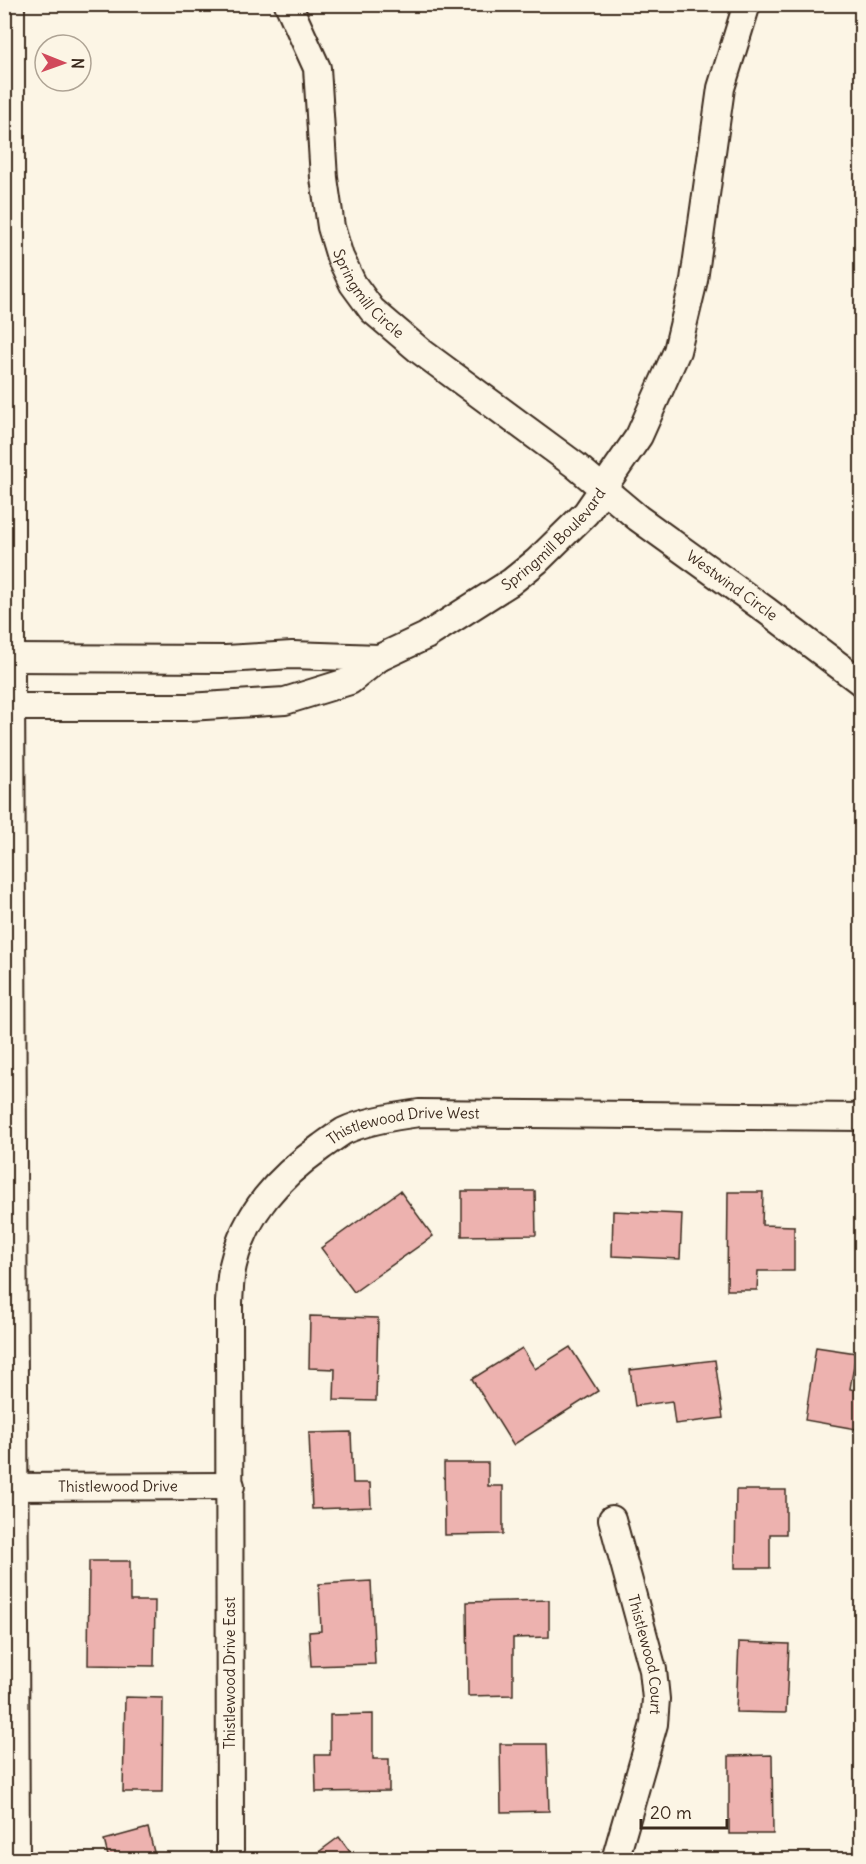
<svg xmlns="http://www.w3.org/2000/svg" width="866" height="1864" font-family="Delius,sans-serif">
<rect width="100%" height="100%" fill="#fcf5e5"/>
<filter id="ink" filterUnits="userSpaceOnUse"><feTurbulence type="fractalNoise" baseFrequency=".0167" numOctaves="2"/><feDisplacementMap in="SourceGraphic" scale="12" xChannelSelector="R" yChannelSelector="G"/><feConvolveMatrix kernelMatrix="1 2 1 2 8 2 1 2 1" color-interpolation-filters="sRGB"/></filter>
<g filter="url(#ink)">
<!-- building -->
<g fill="#edb2af" stroke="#3b2a1e" stroke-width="1.5">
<polygon points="400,1191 433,1236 354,1292 321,1248"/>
<polygon points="462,1191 535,1191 536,1235 462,1236"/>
<polygon points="728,1192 763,1192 762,1225 794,1226 794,1271 758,1271 757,1290 727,1290"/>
<polygon points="613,1211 682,1214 680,1259 612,1256"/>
<polygon points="310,1316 378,1318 376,1401 334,1400 335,1369 309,1368"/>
<polygon points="570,1347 598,1391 513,1445 472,1379 522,1348 535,1369"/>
<polygon points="816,1347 856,1353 850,1389 862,1391 862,1430 805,1420"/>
<polygon points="715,1360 723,1418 675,1424 672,1401 635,1406 630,1370"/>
<polygon points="351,1432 353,1483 370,1483 371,1507 312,1509 309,1433"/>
<polygon points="444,1463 488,1463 488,1486 503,1486 503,1534 445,1535"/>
<polygon points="736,1490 786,1490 786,1534 770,1534 770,1568 735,1568"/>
<polygon points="89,1561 130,1561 130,1601 155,1601 154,1666 88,1665"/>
<polygon points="371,1581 375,1664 311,1666 309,1632 321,1631 319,1584"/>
<polygon points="549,1600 549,1637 513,1638 513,1695 468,1696 467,1602"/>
<polygon points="739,1642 789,1644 786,1713 736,1712"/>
<polygon points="125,1697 163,1698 162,1792 123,1792"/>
<polygon points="373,1714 373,1759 389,1759 389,1791 316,1792 315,1755 330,1755 330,1715"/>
<polygon points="500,1744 547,1744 549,1811 501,1812"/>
<polygon points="772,1755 773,1834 729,1834 729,1756"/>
<polygon points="148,1828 156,1860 109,1860 104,1840"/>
<polygon points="339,1837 356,1860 308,1860"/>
</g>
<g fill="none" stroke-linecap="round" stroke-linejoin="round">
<defs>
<g id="minor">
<path id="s1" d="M288 4 317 68 324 178 331 227 340 257 353 284 372 310 419 350 575 465 638 518 767 611 862 683"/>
<path id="s2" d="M8 658 226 659 292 655 379 658 426 636 511 582 537 561 586 513 639 436 677 351 694 280 721 88 747 4"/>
<polyline points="8,707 188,707 285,701 350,681 379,658"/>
<path id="s3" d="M4 1487 231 1486"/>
<path id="s4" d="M612 1519 653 1670 656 1699 654 1724 615 1860"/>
<path id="s5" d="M232 1860 230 1852 229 1302C230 1290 230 1277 233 1265 245 1213 279 1177 321 1147 328 1142 336 1136 344 1131 363 1122 397 1116 419 1113L862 1117"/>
</g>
<polyline id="tertiary" points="8,4 8,680 13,1860"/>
</defs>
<!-- minor casing -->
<use href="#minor" stroke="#3b2a1e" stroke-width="30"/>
<!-- tertiary casing -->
<use href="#tertiary" stroke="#3b2a1e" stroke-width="36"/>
<!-- minor -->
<use href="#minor" stroke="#fcf5e5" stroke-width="26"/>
<!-- tertiary -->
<use href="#tertiary" stroke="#fcf5e5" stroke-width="32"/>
</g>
</g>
<g text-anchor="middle" stroke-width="4.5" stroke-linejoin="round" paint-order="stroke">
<!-- street labels -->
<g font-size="15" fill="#3b2a1e" stroke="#fcf5e5">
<text dy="5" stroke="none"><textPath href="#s1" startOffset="308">Springmill Circle</textPath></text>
<text dy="5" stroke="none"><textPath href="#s2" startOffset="584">Springmill Boulevard</textPath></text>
<text dy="5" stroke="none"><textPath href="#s1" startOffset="777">Westwind Circle</textPath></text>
<text dy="5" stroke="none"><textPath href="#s5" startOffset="834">Thistlewood Drive West</textPath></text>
<text dy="5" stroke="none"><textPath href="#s3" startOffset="114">Thistlewood Drive</textPath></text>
<text dy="5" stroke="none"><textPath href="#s4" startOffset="140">Thistlewood Court</textPath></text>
<text transform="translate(230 1673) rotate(-90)" y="5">Thistlewood Drive East</text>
</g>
</g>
<!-- margin -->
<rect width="866" height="1864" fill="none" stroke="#fcf5e5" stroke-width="24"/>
<rect x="12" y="12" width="842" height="1840" fill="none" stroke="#3b2a1e" stroke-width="2" filter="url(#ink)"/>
<!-- north arrow -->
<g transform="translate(63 63) rotate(91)"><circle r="28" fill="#fcf5e5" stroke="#afa495" stroke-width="1.5"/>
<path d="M0-4.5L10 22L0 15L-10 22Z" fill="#d1495b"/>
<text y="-9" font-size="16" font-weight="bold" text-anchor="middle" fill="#3b2a1e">N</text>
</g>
<!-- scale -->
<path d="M641 1819v9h86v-9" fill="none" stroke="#3b2a1e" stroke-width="3"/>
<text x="650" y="1819" font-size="18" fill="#3b2a1e" stroke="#fcf5e5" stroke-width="4.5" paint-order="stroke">20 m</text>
</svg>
